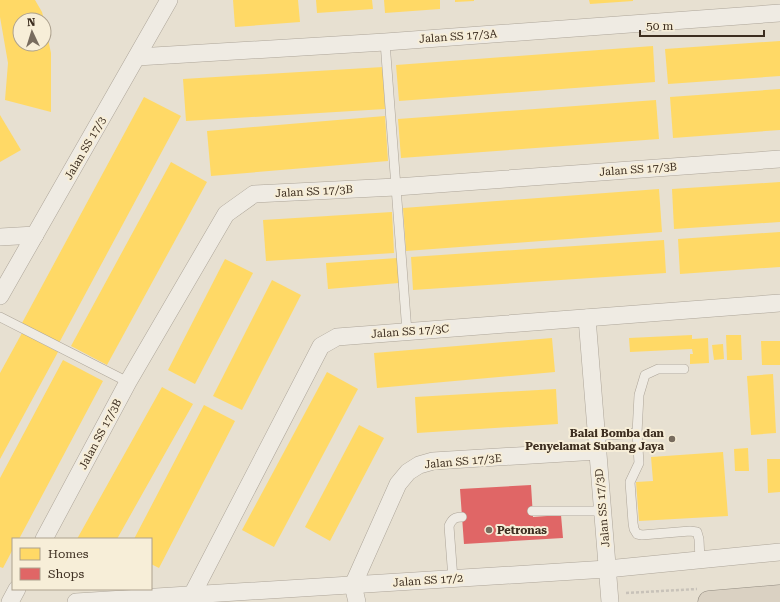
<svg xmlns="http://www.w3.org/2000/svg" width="780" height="602" font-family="'Roboto Serif',serif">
<rect width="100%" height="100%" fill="#e7e0d1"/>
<!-- homes -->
<g fill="#ffd966">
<polygon points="0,0 35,0 42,12 44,20 20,20 20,44 44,44 45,25 51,53 51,112 5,100 8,63 0,17"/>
<polygon points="233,0 298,0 300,22 235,27"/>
<polygon points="316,0 372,0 373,9 317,13"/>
<polygon points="384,0 440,0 440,9 385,13"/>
<polygon points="455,0 474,0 474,1 455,2"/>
<polygon points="589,0 633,0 633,1 590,4"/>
<polygon points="780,41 780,76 668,84 665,49"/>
<polygon points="653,46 655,82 399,101 396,65"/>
<polygon points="383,67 385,109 186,121 183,79"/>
<polygon points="780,89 780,130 673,138 670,97"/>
<polygon points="144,97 181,116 59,343 22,323"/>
<polygon points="656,100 659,139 401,158 398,119"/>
<polygon points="0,115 21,150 0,162"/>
<polygon points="385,116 388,161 211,176 207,131"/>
<polygon points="171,162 207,182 107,365 71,346"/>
<polygon points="780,182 780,222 674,229 672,189"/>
<polygon points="659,189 662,232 406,251 403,208"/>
<polygon points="392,212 394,253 266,261 263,220"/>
<polygon points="780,232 780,267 680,274 678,239"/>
<polygon points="664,240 666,273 413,290 411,257"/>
<polygon points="397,258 399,283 328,289 326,263"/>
<polygon points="225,259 253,273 195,384 168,370"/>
<polygon points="272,280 301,295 242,410 213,396"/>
<polygon points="22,333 58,352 0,459 0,373"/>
<polygon points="692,335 692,339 708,338 709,363 690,364 690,354 693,354 692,349 630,352 629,338"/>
<polygon points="726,335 741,335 742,360 727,360"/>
<polygon points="552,338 555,372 377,388 374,353"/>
<polygon points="761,341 780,341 780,365 762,365"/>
<polygon points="723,344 724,359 714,360 712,345"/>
<polygon points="63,360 103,381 19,539 13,539 13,549 3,568 0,567 0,478"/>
<polygon points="327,372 358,389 274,547 242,530"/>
<polygon points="773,374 776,433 751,435 747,376"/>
<polygon points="162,387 193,404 167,450 117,539 77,539"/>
<polygon points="556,389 558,424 417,433 415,397"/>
<polygon points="204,405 235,421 159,568 151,564 151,539 134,539"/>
<polygon points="359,425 384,438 330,541 305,527"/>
<polygon points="748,448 749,471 735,471 734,449"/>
<polygon points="723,452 728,516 639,521 636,482 653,481 651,457"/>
<polygon points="767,459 780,459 780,492 768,493"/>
</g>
<!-- shops -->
<polygon fill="#e06666" points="531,485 533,517 561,515 563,538 464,544 460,489"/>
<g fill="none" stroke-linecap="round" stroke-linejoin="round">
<defs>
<g id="lane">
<polyline points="385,42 407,332"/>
<polyline points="0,317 128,382"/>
<polyline points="684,369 658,369 645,375 639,395 637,433 639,463 630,482 633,523 634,529 637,534 642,535 690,531 697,532 699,539 700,560"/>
<polyline points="596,436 637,433"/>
<polyline points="532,511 602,511"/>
<path d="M453 579 449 526C452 519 455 517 462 517"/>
</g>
<g id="street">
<polyline points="137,57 385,42 780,13"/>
<polyline points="0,237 35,235"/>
<polyline points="0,296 169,0"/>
<polyline points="587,318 610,602"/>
<polyline points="44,539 128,382 226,214 254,194 396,187 780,159"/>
<polyline points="192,595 321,346 337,337 780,303"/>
<polyline points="10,602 17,589"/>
<polyline points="76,602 607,569 780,552"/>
<polyline points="357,602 353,585 398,484 408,472 419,465 433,461 598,451"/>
</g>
<polyline id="highway" points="709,602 780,596"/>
</defs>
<!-- lane casing -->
<use href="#lane" stroke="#ada599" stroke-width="10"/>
<!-- street casing -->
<use href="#street" stroke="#ada599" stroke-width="18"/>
<!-- highway casing -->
<use href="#highway" stroke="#928b80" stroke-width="23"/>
<!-- path -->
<polyline stroke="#c8c2b9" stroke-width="2.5" stroke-dasharray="3 2" stroke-linecap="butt" points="626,593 697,589"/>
<!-- lane -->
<use href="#lane" stroke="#efebe3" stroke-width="9"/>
<!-- street -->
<use href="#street" stroke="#efebe3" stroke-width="17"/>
<!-- highway -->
<use href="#highway" stroke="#dad1c2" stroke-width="22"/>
</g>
<!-- markers -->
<g fill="#786c5e" stroke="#f7eed8" stroke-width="1.5">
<circle cx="672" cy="439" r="4"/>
<circle cx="489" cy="530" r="4"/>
</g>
<g text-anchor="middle" stroke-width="4" stroke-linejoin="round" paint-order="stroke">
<!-- street labels -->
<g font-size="11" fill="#3d2e20" stroke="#f7eed8">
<text transform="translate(458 36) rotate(-4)" y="4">Jalan SS 17/3A</text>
<text transform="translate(85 148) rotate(-60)" y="4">Jalan SS 17/3</text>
<text transform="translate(638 169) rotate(-4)" y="4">Jalan SS 17/3B</text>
<text transform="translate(314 191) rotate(-3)" y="4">Jalan SS 17/3B</text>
<text transform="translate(410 331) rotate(-4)" y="4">Jalan SS 17/3C</text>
<text transform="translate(100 434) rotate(-62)" y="4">Jalan SS 17/3B</text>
<text transform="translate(463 461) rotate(-5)" y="4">Jalan SS 17/3E</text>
<text transform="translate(602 508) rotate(-95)" y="4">Jalan SS 17/3D</text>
<text transform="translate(428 580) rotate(-4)" y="4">Jalan SS 17/2</text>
</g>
<!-- poi labels -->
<g font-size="11" font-weight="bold" fill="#3d2e20" stroke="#f7eed8" text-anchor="end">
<text x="664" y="437">Balai Bomba dan<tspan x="664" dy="13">Penyelamat Subang Jaya</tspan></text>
<text x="497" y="534" text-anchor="start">Petronas</text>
</g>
</g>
<!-- legend -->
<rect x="12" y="538" width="140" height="52" fill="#f7eed8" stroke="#ada18e"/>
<rect x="20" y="548" width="20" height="12" fill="#ffd966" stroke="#ada18e"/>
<text x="48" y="558" font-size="12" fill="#3d2e20">Homes</text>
<rect x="20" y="568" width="20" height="12" fill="#e06666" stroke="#ada18e"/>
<text x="48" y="578" font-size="12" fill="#3d2e20">Shops</text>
<!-- north arrow -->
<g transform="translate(32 32) rotate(356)"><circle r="19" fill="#f7eed8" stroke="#ada18e"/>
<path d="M0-3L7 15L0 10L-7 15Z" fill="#786c5e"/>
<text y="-6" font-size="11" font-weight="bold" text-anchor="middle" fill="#3d2e20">N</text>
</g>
<!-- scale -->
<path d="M640 30v6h124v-6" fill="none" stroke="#3d2e20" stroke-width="2"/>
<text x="646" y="30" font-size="12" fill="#3d2e20" stroke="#f7eed8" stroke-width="3" paint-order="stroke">50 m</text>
</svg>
